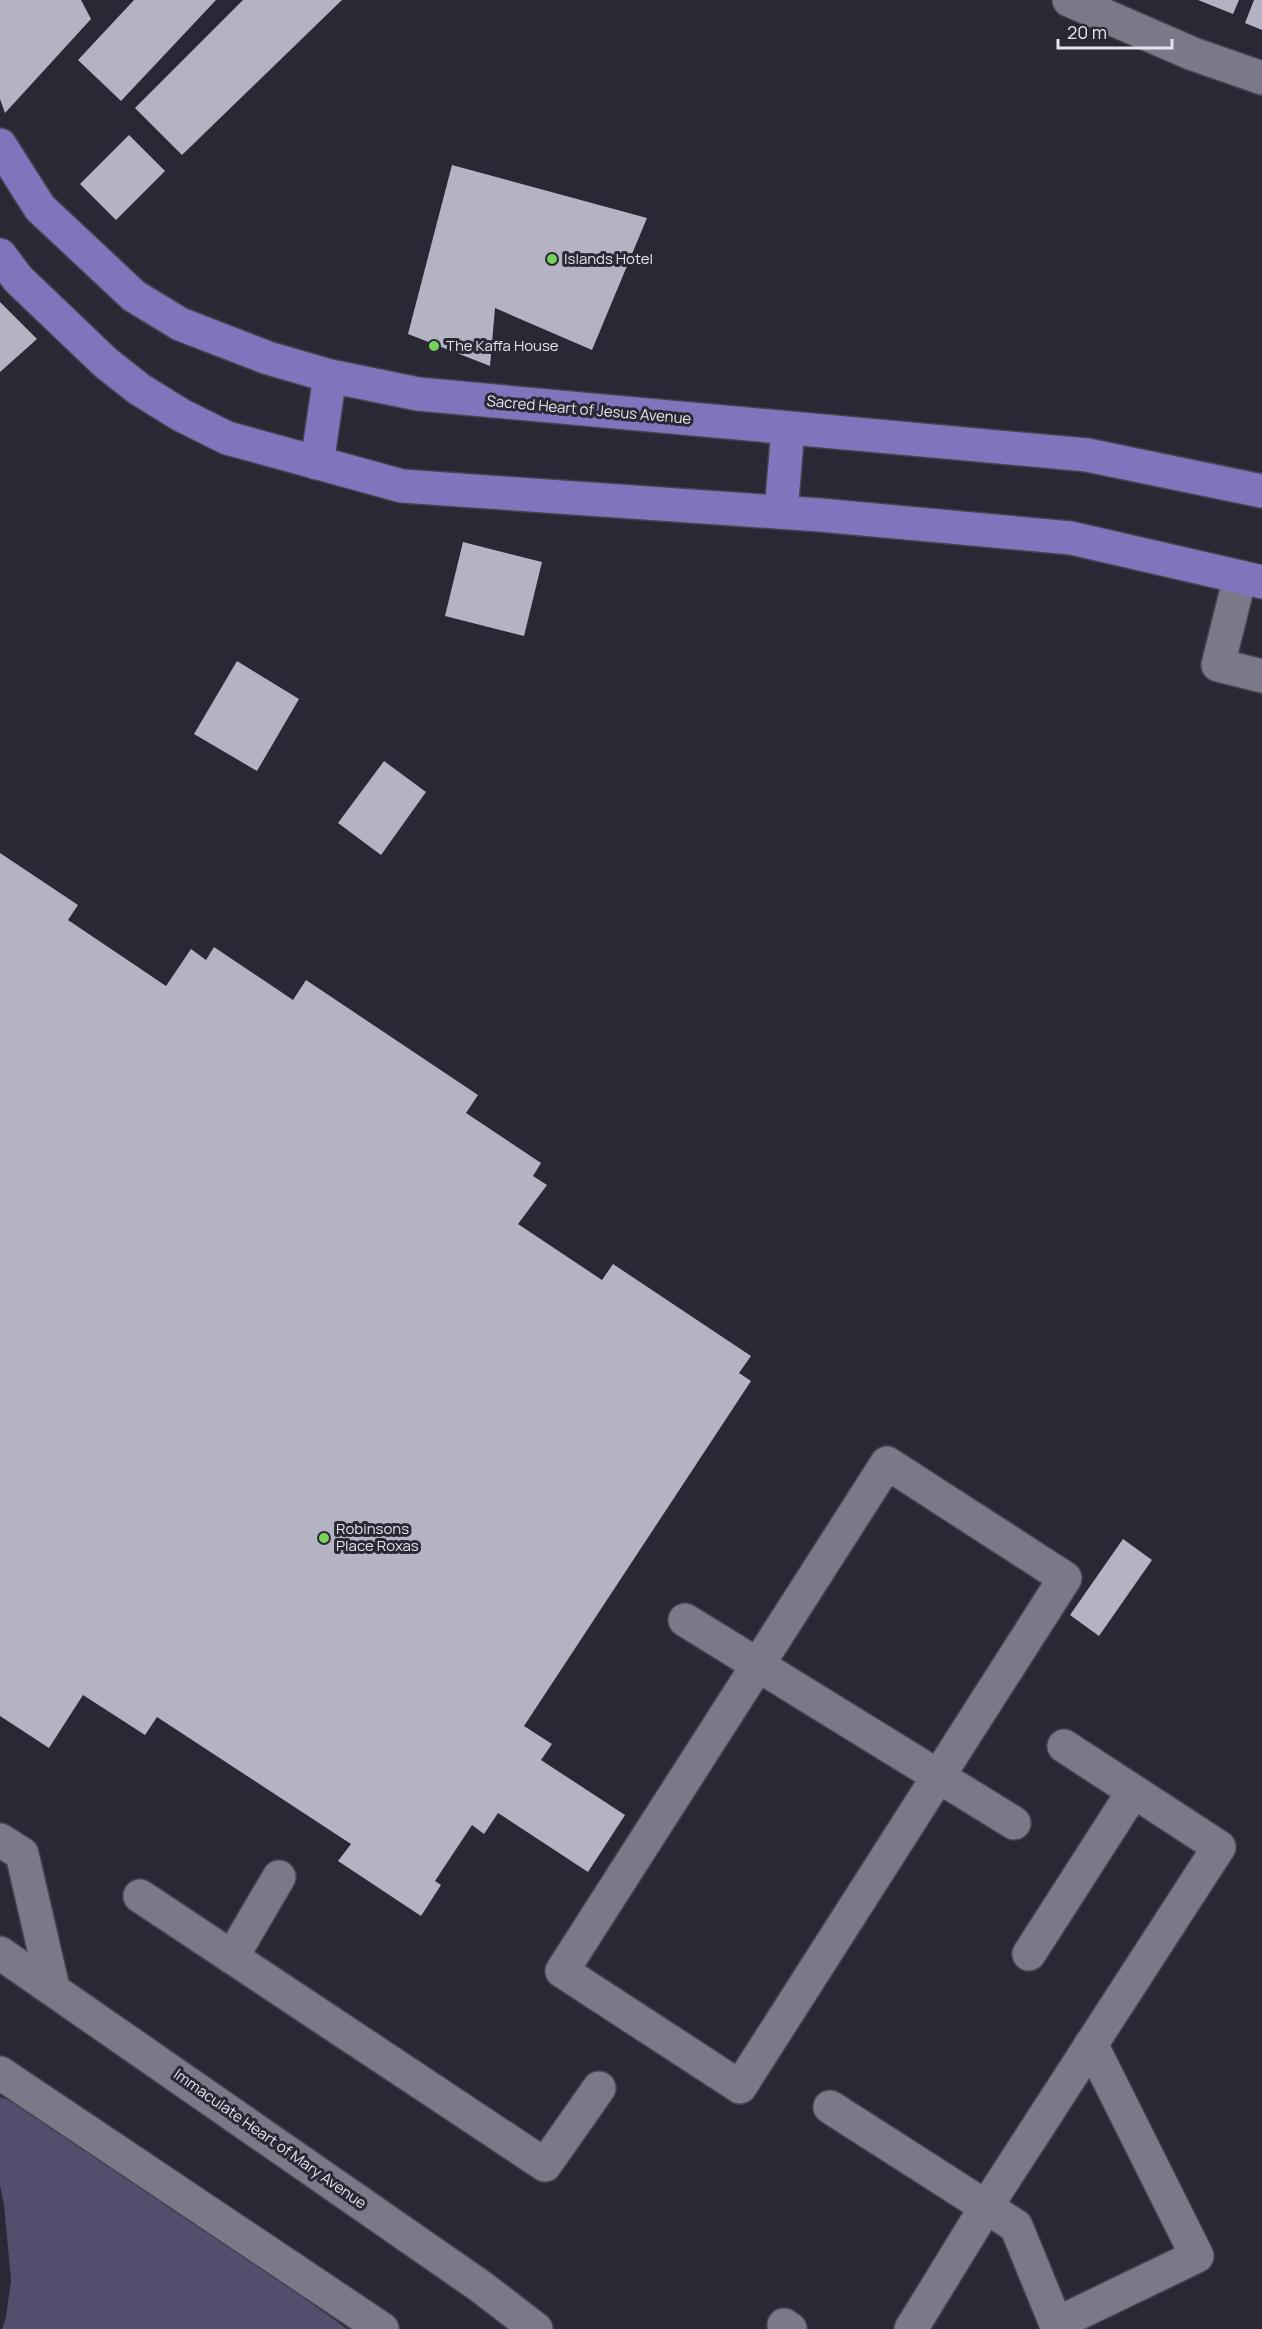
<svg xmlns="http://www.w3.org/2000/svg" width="1262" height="2329" font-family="Manrope,sans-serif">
<rect width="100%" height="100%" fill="#2a2835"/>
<!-- green -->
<polygon fill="#524e6e" points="0,2097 55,2118 347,2329 2,2329 6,2317 11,2280 4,2205 0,2185"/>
<!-- building -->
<g fill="#b4b3c4">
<polygon points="0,0 81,0 91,19 5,113 0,99"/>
<polygon points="134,0 216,0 121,101 78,60"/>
<polygon points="243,0 342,0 182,155 135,108"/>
<polygon points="1198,0 1239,0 1233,14"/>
<polygon points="1254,0 1262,0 1262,30 1245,23"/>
<polygon points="129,135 165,171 116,220 80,184"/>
<polygon points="452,165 647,218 592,350 495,308 490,366 408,334"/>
<polygon points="0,302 37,339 0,372"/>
<polygon points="463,542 542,562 524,636 445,616"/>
<polygon points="237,661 299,699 257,771 194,734"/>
<polygon points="384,761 426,792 381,855 338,823"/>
<polygon points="0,853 78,905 68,920 166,986 191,949 206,960 214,947 293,1000 306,980 478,1095 466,1113 541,1163 533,1176 547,1185 518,1224 602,1280 613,1264 751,1356 739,1373 751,1381 524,1726 552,1744 541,1760 625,1815 588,1872 498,1813 484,1834 472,1825 435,1881 441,1885 421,1916 338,1861 351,1844 157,1717 145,1735 83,1695 49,1748 0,1716"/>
<polygon points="1123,1539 1152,1560 1099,1636 1070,1615"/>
</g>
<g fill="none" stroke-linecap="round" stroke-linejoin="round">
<defs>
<g id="minor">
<polyline points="1069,0 1193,54 1262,78"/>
<polyline points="1240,577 1218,665 1262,676"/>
<polygon points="887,1463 1065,1578 740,2087 562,1971"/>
<polyline points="685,1620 1014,1823"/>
<polyline points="0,1840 22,1854 53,1988"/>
<polyline points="140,1896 545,2165 599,2088"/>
<polyline points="0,1953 480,2286 536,2329"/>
<polyline points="1029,1954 1133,1792"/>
<polyline points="232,1957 279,1877"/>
<polyline points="0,2073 382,2329"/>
<polyline points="830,2107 1016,2226 1056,2324 1197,2256 1091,2044"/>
<polyline points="784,2325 790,2329"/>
<polyline points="911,2329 986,2207 1219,1847 1064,1746"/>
</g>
<g id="major">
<polyline points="0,145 40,208 134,296 180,324 268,358 330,376 418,394 1087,455 1262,491"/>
<polyline points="0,255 18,279 106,363 139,389 181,415 227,438 402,486 820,515 1071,538 1262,582"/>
<polyline points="317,463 330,376"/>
<polyline points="781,512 788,429"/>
</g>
</defs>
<!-- minor casing -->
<use href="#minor" stroke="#44444f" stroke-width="36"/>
<!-- major casing -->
<use href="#major" stroke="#44444f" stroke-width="36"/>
<!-- minor -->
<use href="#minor" stroke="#7a7988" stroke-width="33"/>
<!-- major -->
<use href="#major" stroke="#8174bd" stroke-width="33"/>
</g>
<!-- markers -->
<g fill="#75d25b" stroke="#2a2835" stroke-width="2">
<circle cx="552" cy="259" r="6"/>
<circle cx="434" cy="346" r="6"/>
<circle cx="324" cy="1538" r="6"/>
</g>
<g text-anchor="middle" stroke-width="6" stroke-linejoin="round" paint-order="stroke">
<!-- poi labels -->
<g font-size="15" fill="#e4e4ec" stroke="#2a2835" text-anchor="start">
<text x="564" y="264">Islands Hotel</text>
<text x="446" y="351">The Kaffa House</text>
<text x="336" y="1534">Robinsons<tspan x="336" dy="17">Place Roxas</tspan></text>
</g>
<!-- street labels -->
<g font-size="15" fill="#e4e4ec" stroke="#2a2835">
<text transform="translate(589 410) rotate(5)" y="5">Sacred Heart of Jesus Avenue</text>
<text transform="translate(270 2139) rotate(35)" y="5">Immaculate Heart of Mary Avenue</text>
</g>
</g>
<!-- scale -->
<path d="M1058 39v9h114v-9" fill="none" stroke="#e4e4ec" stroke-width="3"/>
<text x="1067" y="39" font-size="18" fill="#e4e4ec" stroke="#2a2835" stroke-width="4.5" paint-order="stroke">20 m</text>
</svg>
